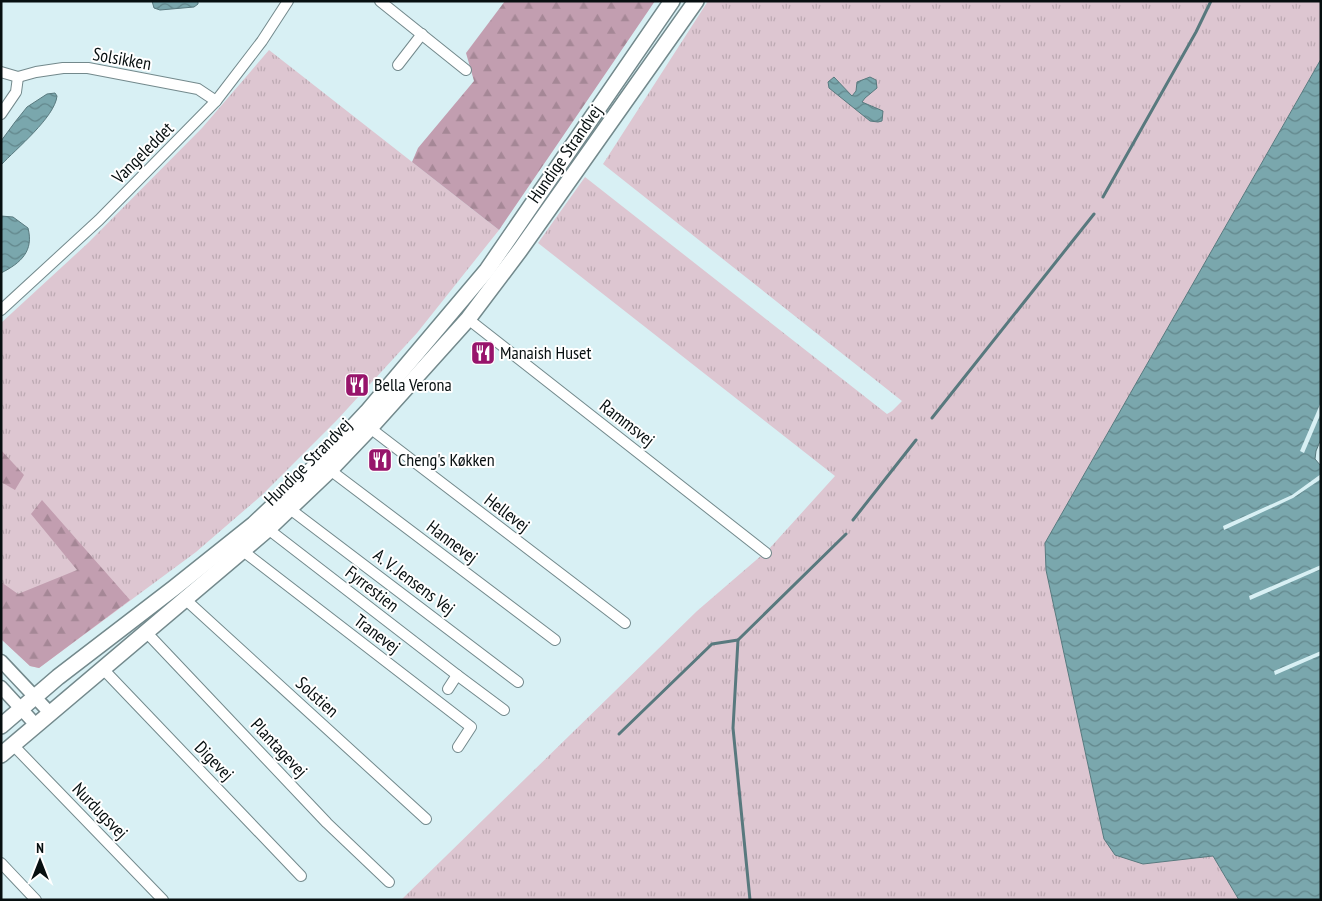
<svg xmlns="http://www.w3.org/2000/svg" width="1322" height="901" font-family="'PT Sans Narrow',sans-serif">
<defs>
<pattern id="grass-tufts" width="24" height="20" patternUnits="userSpaceOnUse" patternTransform="scale(1.25)"><rect width="24" height="20" fill="#ddc6d1"/><path d="M3 7l-1-3M5 7V3M7 7l1-3M15 17l-1-3M17 17v-4M19 17l1-3" fill="none" stroke="#bca9b2"/></pattern>
<pattern id="forest-firs" width="22" height="20" patternUnits="userSpaceOnUse" patternTransform="scale(1.25)"><rect width="22" height="20" fill="#c29eb0"/><path d="M5 1l3.5 6h-7zM16 11l3.5 6h-7z" fill="#a58796"/></pattern>
<pattern id="water-waves" width="16" height="10" patternUnits="userSpaceOnUse" patternTransform="scale(1.25)"><rect width="16" height="10" fill="#7aa7ad"/><path d="M0 5q4-4 8 0t8 0" fill="none" stroke="#62868b"/></pattern>
</defs>
<rect width="100%" height="100%" fill="#d8f0f4"/>
<!-- grass -->
<g fill="url(#grass-tufts)">
<polygon points="708,1 1321,1 1321,59 1045,543 1046,570 1104,839 1143,864 1213,856 1239,900 401,900 697,611 769,549 835,476 538,243 585,177 887,414 892,411 902,401 603,164"/>
<polygon points="269,50 499,230 417,333 337,420 262,495 196,552 39,668 30,666 1,639 1,323 88,243 202,128"/>
</g>
<!-- forest -->
<g fill="url(#forest-firs)">
<polygon points="505,1 655,1 499,230 412,162 418,148 474,81 466,53"/>
<polygon points="1,450 24,475 15,490 1,482"/>
<polygon points="42,500 130,600 39,668 30,666 1,639 1,582 18,594 77,570 31,514"/>
</g>
<!-- water -->
<g fill="url(#water-waves)" stroke="#58797e">
<polygon points="152,1 198,1 198,4 194,7 160,10 154,8"/>
<polygon points="1321,59 1321,439 1316,451 1315,459 1321,466 1321,900 1239,900 1213,856 1143,864 1115,855 1104,839 1046,570 1045,543"/>
<polygon points="834,77 852,96 856,91 857,82 870,77 876,80 877,88 865,98 862,102 883,111 882,121 878,122 870,121 829,88 828,82"/>
<path d="M55 93 57 96C55 117 16 149 1 165V141L15 122 27 107 47 94Z"/>
<path d="M1 216 13 217 28 228C34 251 21 263 1 273Z"/>
</g>
<!-- pier -->
<g fill="#d8f0f4">
<polygon points="1321,402 1321,413 1304,453 1300,451"/>
<polygon points="1321,474 1321,479 1293,498 1224,530 1223,526 1292,495"/>
<polygon points="1321,565 1321,569 1250,600 1249,596"/>
<polygon points="1321,651 1321,655 1275,675 1274,671"/>
</g>
<g fill="none" stroke-linecap="round" stroke-linejoin="round">
<!-- stream -->
<g stroke="#58797e" stroke-width="3">
<polyline points="1103,197 1196,32 1211,1"/>
<polyline points="932,418 1094,214"/>
<polyline points="853,520 916,440"/>
<polyline points="619,734 712,644 738,640"/>
<polyline points="750,900 733,728 738,640 846,534"/>
</g>
<defs>
<g id="minor">
<polyline points="380,1 466,70"/>
<polyline points="398,65 422,34"/>
<polyline points="1,72 18,77"/>
<polyline points="18,77 36,72 63,68 88,68 198,89 216,101"/>
<polyline points="1,114 16,92 18,77"/>
<polyline points="1,310 99,220 216,101 262,41 288,1"/>
<polyline points="468,319 766,553"/>
<polyline points="370,428 625,623"/>
<polyline points="330,470 555,640"/>
<polyline points="290,509 518,682"/>
<polyline points="268,529 457,675 504,710"/>
<polyline points="243,551 471,727 458,747"/>
<polyline points="186,600 426,819"/>
<polyline points="147,633 327,823 389,882"/>
<polyline points="103,669 301,876"/>
<polyline points="448,689 457,675"/>
<polyline points="13,745 163,900"/>
<polyline points="1,863 36,900"/>
</g>
<g id="tertiary">
<polyline points="1,661 50,713"/>
<polyline points="1,687 36,725"/>
</g>
<g id="secondary">
<polyline points="1,726 58,677 174,588 254,524 323,459 367,412 487,270 672,1"/>
<polyline points="1,755 268,529 330,470 370,428 468,319 520,250 696,1"/>
</g>
</defs>
<!-- minor casing -->
<use href="#minor" stroke="#73898c" stroke-width="12"/>
<!-- tertiary casing -->
<use href="#tertiary" stroke="#73898c" stroke-width="15"/>
<!-- secondary casing -->
<use href="#secondary" stroke="#73898c" stroke-width="18"/>
<!-- minor -->
<use href="#minor" stroke="#fff" stroke-width="10"/>
<!-- tertiary -->
<use href="#tertiary" stroke="#fff" stroke-width="12"/>
<!-- secondary -->
<use href="#secondary" stroke="#fff" stroke-width="15"/>
</g>
<!-- icons -->
<defs>
<symbol id="restaurant-square" viewBox="-11 -11 22 22"><rect x="-9" y="-9" width="18" height="18" rx="4" fill="#97146b" stroke="#fff"/><path d="M-5-6h1v4h1v-4h1v4h1v-4h1v5L-1.5 .5V6h-2V.5L-5-1ZM5-6V6H3V1.5H1.5Q1.5-4 5-6Z" fill="#fff"/></symbol>
</defs>
<g fill-rule="evenodd">
<use href="#restaurant-square" x="469" y="339" width="28" height="28"/>
<use href="#restaurant-square" x="343" y="371" width="28" height="28"/>
<use href="#restaurant-square" x="366" y="446" width="28" height="28"/>
</g>
<g text-anchor="middle" stroke-width="4" stroke-linejoin="round" paint-order="stroke">
<!-- street labels -->
<g font-size="18" fill="#070f10" stroke="#fff">
<text transform="translate(122 59) rotate(10)" y="6">Solsikken</text>
<text transform="translate(143 153) rotate(-45)" y="6">Vangeleddet</text>
<text transform="translate(565 154) rotate(-55)" y="6">Hundige Strandvej</text>
<text transform="translate(627 423) rotate(38)" y="6">Rammsvej</text>
<text transform="translate(308 462) rotate(-45)" y="6">Hundige Strandvej</text>
<text transform="translate(507 513) rotate(37)" y="6">Hellevej</text>
<text transform="translate(452 542) rotate(37)" y="6">Hannevej</text>
<text transform="translate(414 582) rotate(37)" y="6">A. V. Jensens Vej</text>
<text transform="translate(372 589) rotate(38)" y="6">Fyrrestien</text>
<text transform="translate(377 634) rotate(37)" y="6">Tranevej</text>
<text transform="translate(317 697) rotate(42)" y="6">Solstien</text>
<text transform="translate(279 748) rotate(47)" y="6">Plantagevej</text>
<text transform="translate(214 761) rotate(46)" y="6">Digevej</text>
<text transform="translate(100 811) rotate(46)" y="6">Nurdugsvej</text>
</g>
<!-- poi labels -->
<g font-size="18" fill="#070f10" stroke="#fff" text-anchor="start">
<text x="500" y="359">Manaish Huset</text>
<text x="374" y="391">Bella Verona</text>
<text x="398" y="466">Cheng's Køkken</text>
</g>
</g>
<!-- border -->
<rect width="1322" height="901" fill="none" stroke="#070f10" stroke-width="5"/>
<!-- north arrow -->
<g transform="translate(40 861)" stroke="#ffffff" stroke-width="4" paint-order="stroke">
<path d="M0-4L9 19L0 12L-9 19Z" fill="#070f10"/>
<text y="-8" font-size="14" font-weight="bold" text-anchor="middle" fill="#070f10">N</text>
</g>
</svg>
